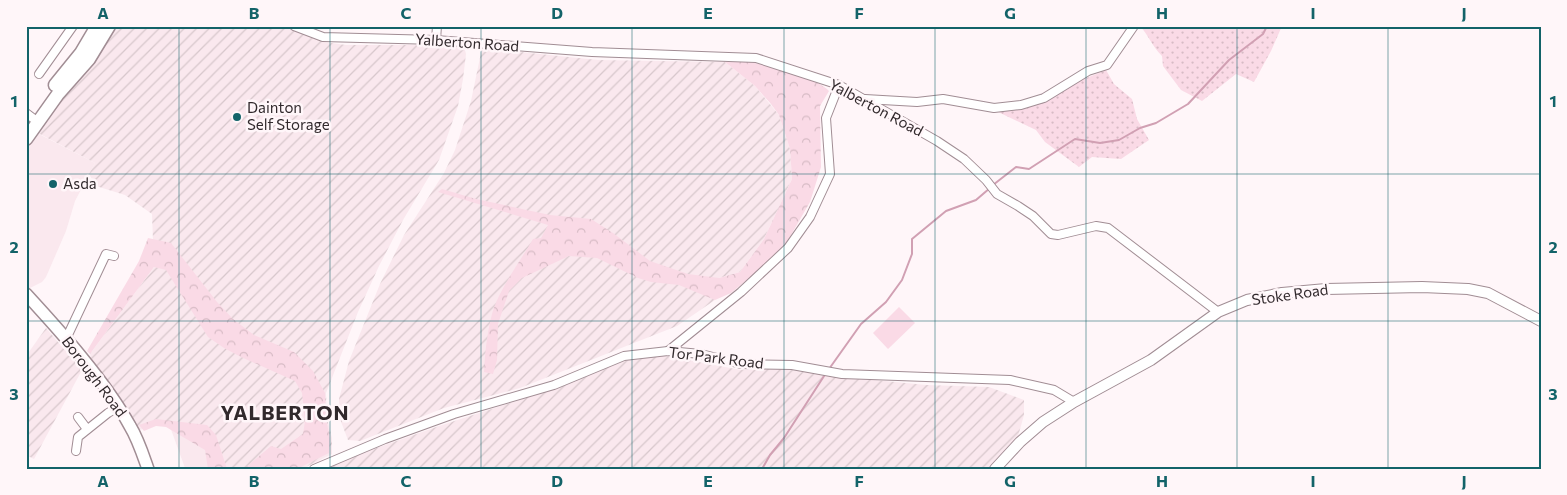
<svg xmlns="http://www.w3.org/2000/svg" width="1567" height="495" font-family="Commissioner,sans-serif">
<defs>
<pattern id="industrial-furrows" width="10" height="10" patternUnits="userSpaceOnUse" patternTransform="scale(1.25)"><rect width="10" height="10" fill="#fae8ee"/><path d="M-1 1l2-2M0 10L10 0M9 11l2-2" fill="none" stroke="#d7c7cc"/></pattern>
<pattern id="grass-dots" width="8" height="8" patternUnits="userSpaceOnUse" patternTransform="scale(1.25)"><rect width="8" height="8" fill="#fadae6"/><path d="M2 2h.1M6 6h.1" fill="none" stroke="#d7bbc5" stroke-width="1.8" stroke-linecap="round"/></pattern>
<pattern id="forest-crowns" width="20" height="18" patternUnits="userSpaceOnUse" patternTransform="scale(1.25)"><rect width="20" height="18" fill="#fadae6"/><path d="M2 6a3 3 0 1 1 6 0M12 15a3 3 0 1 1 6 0" fill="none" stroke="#d7bbc5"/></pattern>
</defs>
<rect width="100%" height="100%" fill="#fff6f9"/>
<!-- built -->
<g fill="#fae8ee">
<polygon points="37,133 95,163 75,201 66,231 46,277 42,282 30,288 26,284 26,148"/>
<polygon points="169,424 211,445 218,469 184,469 185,468"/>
</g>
<!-- industrial -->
<g fill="url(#industrial-furrows)">
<polygon points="112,26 281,26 324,42 346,45 461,45 465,50 466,54 463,79 458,106 439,160 403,220 379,266 358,312 326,393 327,418 332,438 332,454 302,469 218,469 211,445 176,424 155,425 140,430 92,361 90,354 154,267 152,214 125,195 96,186 89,174 95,163 38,133"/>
<polygon points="482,48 598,60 725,62 755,86 779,115 790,149 792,179 764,239 740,272 719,278 715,300 677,326 520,388 444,408 360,441 348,440 340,419 339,399 349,361 380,284 404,235 444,173 455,150 471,101"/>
<polygon points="46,328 82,370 34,459 26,455 26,356"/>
<polygon points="661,355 741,370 771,367 834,376 926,385 989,387 1024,400 1024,415 1017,440 988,469 325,469 368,451 439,426 563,386 624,361"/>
</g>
<!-- grass -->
<g fill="url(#grass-dots)">
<path d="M1140 26H1282L1271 51 1254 82 1236 74 1202 101 1181 90 1163 66 1162 56C1152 46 1149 36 1140 26Z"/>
<polygon points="1106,70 1114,84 1132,99 1137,119 1149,140 1121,159 1092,157 1079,167 1045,142 1036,130 996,111 1021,109 1047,101 1079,81"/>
</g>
<!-- forest -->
<g fill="url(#forest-crowns)">
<path d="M725 62C733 62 741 61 749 62 768 65 816 77 829 91L820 106 821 167 810 202 787 242 765 265 731 293 715 300 679 285 651 282 638 278 597 258 569 256 522 278 509 291 498 324 497 360 493 374 484 372C485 353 487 333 492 314 498 291 521 260 533 239L541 238 548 225 438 192 442 189 476 199 550 215 591 219 613 233 650 261 688 274 719 278 740 272 764 239 792 179 790 149 779 115 771 104 755 86Z"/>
<polygon points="148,238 171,243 217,302 233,319 254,335 294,352 313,371 325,393 326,418 330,439 329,453 297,469 244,469 271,446 281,449 303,434 305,421 302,393 295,381 241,357 224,348 208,337 166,270 154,267 90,354 87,351 139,261"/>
<polygon points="156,419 207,425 216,435 227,469 208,469 205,450 166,427 156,426 144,431 139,425"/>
</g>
<!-- green -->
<polygon fill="#fadae6" points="899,307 915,323 888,349 873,333"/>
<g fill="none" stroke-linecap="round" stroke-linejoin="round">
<!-- stream -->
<g stroke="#d1a0b3" stroke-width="2">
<polyline points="993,185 1016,167 1029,169 1075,139 1100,143 1119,140 1140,128 1156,123 1188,104 1229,60 1263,34 1267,26"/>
<polyline points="829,369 861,324 886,302 902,280 912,254 912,239 946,211 976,200 990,188"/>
<polyline points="762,469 770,455 784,438 826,373"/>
</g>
<defs>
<g id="minor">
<polyline points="294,26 323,37 436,40 592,52 756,58 839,85 937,141 964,159 986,180 997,194 1018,206 1033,216 1051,234 1058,235 1096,226 1108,228 1218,312"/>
<polyline points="436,40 437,26"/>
<polyline points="39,74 73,26"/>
<polyline points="865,99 917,102 943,99 994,108 1021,105 1044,98 1088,71 1107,65 1134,26"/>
<polyline points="26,113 38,122"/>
<polyline points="66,339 106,254 114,256"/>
<polyline points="668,351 741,292 788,248 810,217 830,174 826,118 839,85"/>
<polyline points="78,417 87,429"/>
<polyline points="76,451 78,437 108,413 118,407"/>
<polyline points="314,469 385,439 454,414 554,385 624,356 668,351 701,354 741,364 792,365 842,374 1010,380 1054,390 1074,402"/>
</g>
<polyline id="tertiary" points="995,469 1020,442 1043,422 1074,402 1151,360 1218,312 1247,300 1282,293 1326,289 1422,287 1468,289 1488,293 1541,321"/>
<path id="secondary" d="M26 294C61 332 105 381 130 426 138 439 143 455 148 469"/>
<g id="primary">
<polyline points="55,85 81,53 97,26"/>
<polyline points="26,139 58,94 89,59 109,26"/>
</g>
</defs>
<!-- minor casing -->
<use href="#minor" stroke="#a18d94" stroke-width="10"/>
<!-- tertiary casing -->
<use href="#tertiary" stroke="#a18d94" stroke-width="12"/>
<!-- secondary casing -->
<use href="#secondary" stroke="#a18d94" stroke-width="14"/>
<!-- primary casing -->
<use href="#primary" stroke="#a18d94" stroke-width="15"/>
<!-- minor -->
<use href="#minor" stroke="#fff" stroke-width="8"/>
<!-- tertiary -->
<use href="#tertiary" stroke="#fff" stroke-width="10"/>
<!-- secondary -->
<use href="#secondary" stroke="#fff" stroke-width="11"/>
<!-- primary -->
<use href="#primary" stroke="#fff" stroke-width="12"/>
</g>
<!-- grid -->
<path fill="none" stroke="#136369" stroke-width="1" stroke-opacity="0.55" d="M179 26V469M330 26V469M481 26V469M632 26V469M784 26V469M935 26V469M1086 26V469M1237 26V469M1388 26V469M26 174H1541M26 321H1541"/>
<!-- markers -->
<g fill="#136369" stroke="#fff6f9" stroke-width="2">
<circle cx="237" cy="117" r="5"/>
<circle cx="53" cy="184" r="5"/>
</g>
<g text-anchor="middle" stroke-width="5" stroke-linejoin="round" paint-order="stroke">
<!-- street labels -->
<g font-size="15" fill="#31292c" stroke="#fff6f9">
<text transform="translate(467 43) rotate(4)" y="5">Yalberton Road</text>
<text transform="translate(876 108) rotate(28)" y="5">Yalberton Road</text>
<text transform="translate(1290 295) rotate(-8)" y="5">Stoke Road</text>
<text transform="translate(716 358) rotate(7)" y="5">Tor Park Road</text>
<text transform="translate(94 377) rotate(53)" y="5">Borough Road</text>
</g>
<!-- poi labels -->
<g font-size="15" fill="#31292c" stroke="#fff6f9" text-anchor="start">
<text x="247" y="113">Dainton<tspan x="247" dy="17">Self Storage</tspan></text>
<text x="63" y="189">Asda</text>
</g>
<!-- district labels -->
<g font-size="20" font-weight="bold" letter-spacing="1" fill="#31292c" stroke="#fff6f9">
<text x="285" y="420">YALBERTON</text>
</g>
</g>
<!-- border -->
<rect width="1567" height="495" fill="none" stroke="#fff6f9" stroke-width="55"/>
<rect x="28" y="28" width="1512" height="440" fill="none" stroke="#136369" stroke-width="2"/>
<g font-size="16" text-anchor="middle" font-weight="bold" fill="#136369">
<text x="103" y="19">A</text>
<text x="254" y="19">B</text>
<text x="406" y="19">C</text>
<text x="557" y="19">D</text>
<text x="708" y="19">E</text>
<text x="859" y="19">F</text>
<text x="1010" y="19">G</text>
<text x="1162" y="19">H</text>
<text x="1313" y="19">I</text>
<text x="1464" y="19">J</text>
<text x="14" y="107">1</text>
<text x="1553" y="107">1</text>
<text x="14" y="253">2</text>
<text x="1553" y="253">2</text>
<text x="14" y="400">3</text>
<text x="1553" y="400">3</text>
<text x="103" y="487">A</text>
<text x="254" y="487">B</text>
<text x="406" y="487">C</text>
<text x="557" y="487">D</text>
<text x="708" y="487">E</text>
<text x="859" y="487">F</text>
<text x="1010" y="487">G</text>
<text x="1162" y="487">H</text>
<text x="1313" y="487">I</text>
<text x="1464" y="487">J</text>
</g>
</svg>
